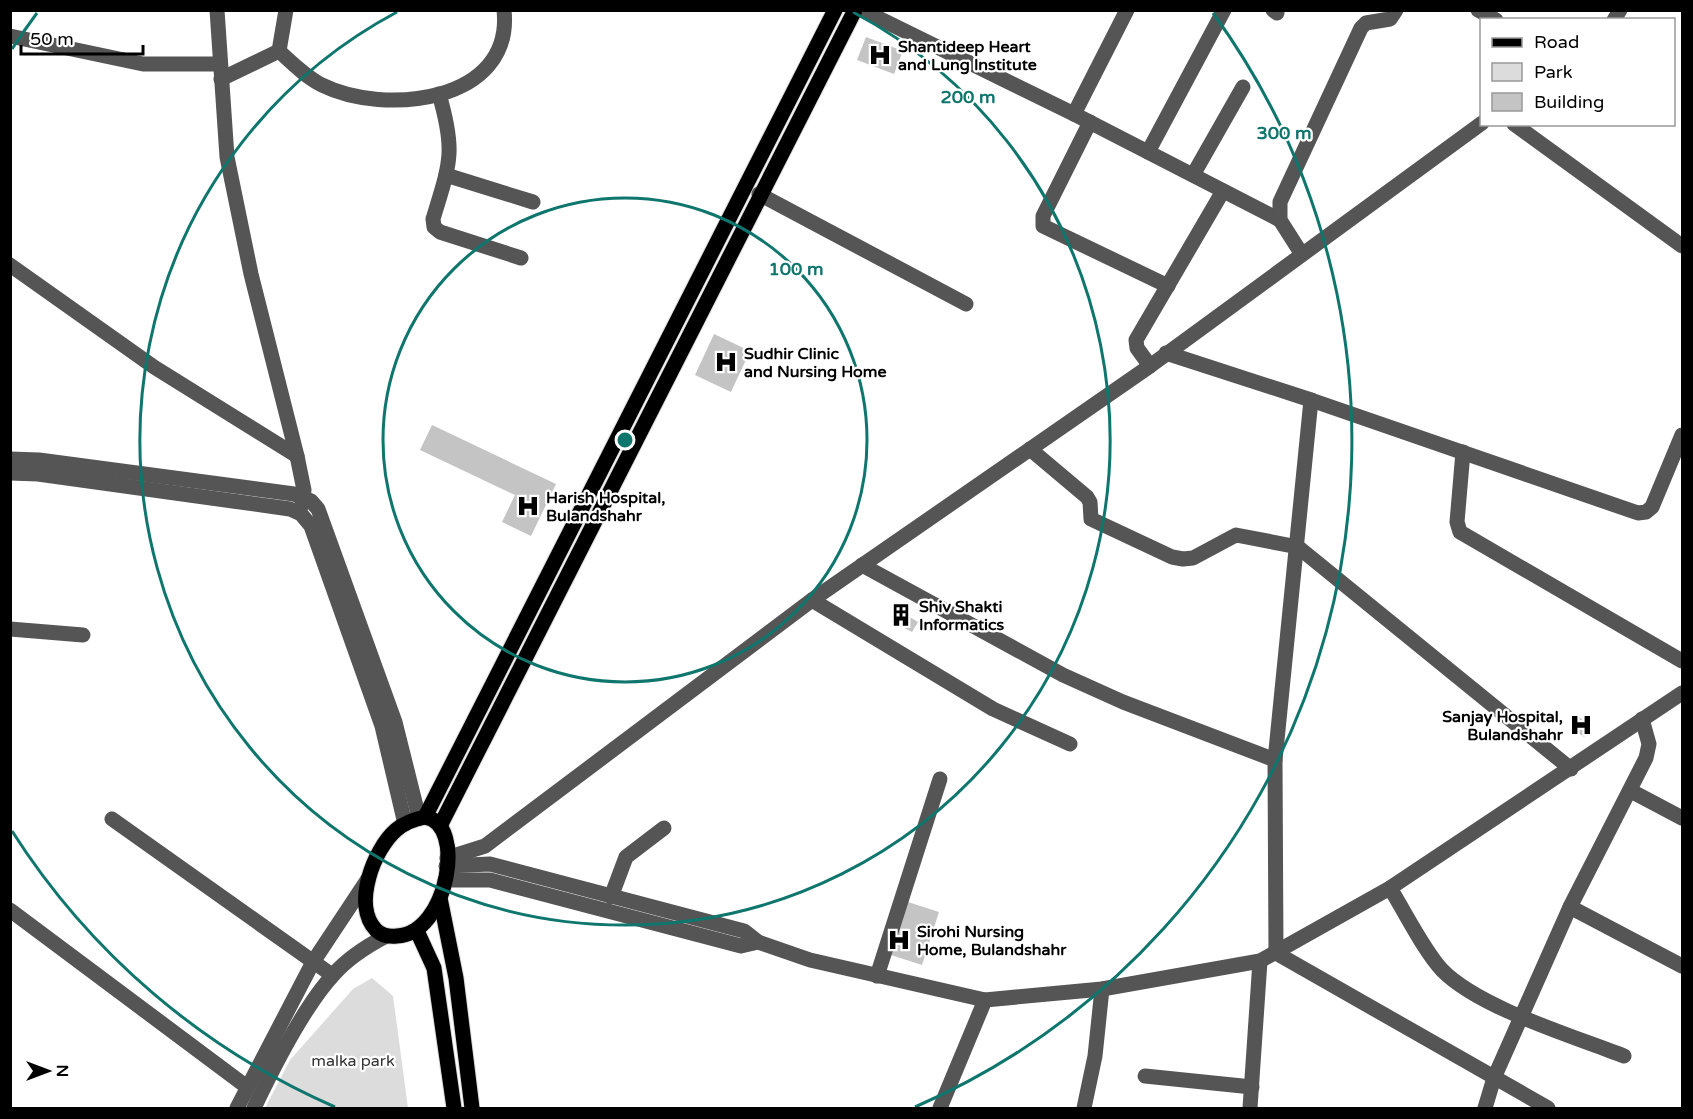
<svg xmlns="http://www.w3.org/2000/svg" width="1693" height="1119" font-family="'Varela Round',sans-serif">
  <rect width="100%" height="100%" fill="#fff"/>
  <path fill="#dcdcdc" d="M372,978L393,996L408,1108H265L290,1060L353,989Z"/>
  <g fill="#c4c4c4">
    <path d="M866,37L903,51L894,74L857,60Z"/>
    <path d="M714,334L750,351L731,392L695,375Z"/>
    <path d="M432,425L556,484L531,536L502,522L515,495L420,450Z"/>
    <path d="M898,610L918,622L912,632L891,621Z"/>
    <path d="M1578,716L1592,727L1584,737L1570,727Z"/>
    <path d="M908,902L939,912L922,965L891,955Z"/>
  </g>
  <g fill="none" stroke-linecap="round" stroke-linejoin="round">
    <g stroke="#dbdbdb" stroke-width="17">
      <g id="major">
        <path d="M425,817L835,10"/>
        <path d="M425,817C467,823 448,934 397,936C389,937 381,935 376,930C352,905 374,849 396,830C404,823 415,819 425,817Z"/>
        <path d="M441,824L855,10"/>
        <path d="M440,898L456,978L472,1108"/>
        <path d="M417,931L434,968L454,1108"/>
      </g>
    </g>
    <g stroke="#555" stroke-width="15">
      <path d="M217,10L227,157L251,274L297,456L304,490L302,505"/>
      <path d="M862,10L1074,114L1280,220"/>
      <path d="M1273,10L1277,13"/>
      <path d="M1478,10L1496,20"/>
      <path d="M1614,20L1620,10"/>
      <path d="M10,36L143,64H220"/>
      <path d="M279,51C292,63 306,77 322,85C384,116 514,103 504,10"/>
      <path d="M221,79L279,51L286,10"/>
      <path d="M439,94C456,152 450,163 433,219L434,227L440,232L521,258"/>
      <path d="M1074,114L1127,10"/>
      <path d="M1090,122L1043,216V226L1168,286"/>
      <path d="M1514,124L1682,246"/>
      <path d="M1148,152L1224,10"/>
      <path d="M446,175L533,202"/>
      <path d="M1193,175L1243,87"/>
      <path d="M759,194L966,304"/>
      <path d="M1301,253L1280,220V202L1361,28L1366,23L1390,19L1396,10"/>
      <path d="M10,265L154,367L297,456"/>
      <path d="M1166,353L1311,400L1275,760L1276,953L1548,1108"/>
      <path d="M1150,366L1137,348L1136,340L1223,191"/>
      <path d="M1311,400L1638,513L1646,512L1652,507L1682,435"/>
      <path d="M1030,449L1087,497L1090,502L1091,519L1172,557L1183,559L1193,558L1236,535L1298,547L1571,769"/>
      <path d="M1463,452L1457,522L1460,532L1682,661"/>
      <path d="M10,459L39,460L294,494L311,501L318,509L395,722L419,818"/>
      <path d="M10,473L38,474L290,509L301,514L311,526L382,726L405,824"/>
      <path d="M862,565L1063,675L1123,702L1275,760"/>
      <path d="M812,600L993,709L1070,744"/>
      <path d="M10,629L83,635"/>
      <path d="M1631,791L1682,818"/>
      <path d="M112,819L332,975"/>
      <path d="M447,858L485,846L812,600L1150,366L1482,123"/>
      <path d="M446,866L490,864L744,931L758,942L810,960L985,1000L1102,989L1260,961L1390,888L1682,693"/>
      <path d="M445,880H490L741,946L758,942"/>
      <path d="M1390,888C1405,912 1424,951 1442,970C1479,1008 1573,1036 1624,1056"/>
      <path d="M611,897L626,857L664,828"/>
      <path d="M1570,907L1682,966"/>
      <path d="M10,910L247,1087"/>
      <path d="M877,976L940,779"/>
      <path d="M1145,1076L1252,1087"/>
      <path d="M237,1108L313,962L368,879"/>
      <path d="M254,1108C273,1068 304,1006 334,974C349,957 367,946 386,936"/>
      <path d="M940,1108L985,1000"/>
      <path d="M1084,1108L1095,1056L1102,989"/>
      <path d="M1250,1108L1260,961"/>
      <path d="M1485,1108L1494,1078L1570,907L1646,758L1649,744L1642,719"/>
    </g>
    <use href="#major" stroke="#000" stroke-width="15"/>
  </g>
  <g fill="none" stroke="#0f766e" stroke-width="3">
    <circle cx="625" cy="440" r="242"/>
    <path d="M853 12A485 485 0 1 1 397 12"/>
    <path d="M335 1107A727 727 0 0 1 12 831M12 49A727 727 0 0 1 37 13M1213 13A727 727 0 0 1 915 1107"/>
  </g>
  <defs>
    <g id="hospital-bare" transform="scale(1.8)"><path d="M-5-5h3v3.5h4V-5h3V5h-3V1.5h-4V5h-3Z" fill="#000" stroke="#fff" stroke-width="2.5" paint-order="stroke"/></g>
    <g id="building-bare" transform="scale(1.8)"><path d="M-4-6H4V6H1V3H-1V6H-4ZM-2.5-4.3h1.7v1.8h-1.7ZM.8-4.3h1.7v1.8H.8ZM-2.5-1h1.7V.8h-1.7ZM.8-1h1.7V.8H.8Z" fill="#000" stroke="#fff" stroke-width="2.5" paint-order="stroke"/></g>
  </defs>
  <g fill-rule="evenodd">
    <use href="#hospital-bare" x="880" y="55"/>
    <use href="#hospital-bare" x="726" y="362"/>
    <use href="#hospital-bare" x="528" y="506"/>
    <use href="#building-bare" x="901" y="615"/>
    <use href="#hospital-bare" x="1581" y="725"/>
    <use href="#hospital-bare" x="899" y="940"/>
  </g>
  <g text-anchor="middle" stroke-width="4.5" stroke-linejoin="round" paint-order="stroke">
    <g font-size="16" font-weight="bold" fill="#000" stroke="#fff" text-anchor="start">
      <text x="898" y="52">Shantideep Heart<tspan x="898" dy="18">and Lung Institute</tspan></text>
      <text x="744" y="359">Sudhir Clinic<tspan x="744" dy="18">and Nursing Home</tspan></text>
      <text x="546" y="503">Harish Hospital,<tspan x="546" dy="18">Bulandshahr</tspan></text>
      <text x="919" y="612">Shiv Shakti<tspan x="919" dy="18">Informatics</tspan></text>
      <text x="1563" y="722" text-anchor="end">Sanjay Hospital,<tspan x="1563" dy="18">Bulandshahr</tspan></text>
      <text x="917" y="937">Sirohi Nursing<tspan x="917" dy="18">Home, Bulandshahr</tspan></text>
    </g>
    <g font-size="16" fill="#333" stroke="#fff">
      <text x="353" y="1066">malka park</text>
    </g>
  </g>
  <circle cx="625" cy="440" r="9" fill="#0f766e" stroke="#fff" stroke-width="3"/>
  <g font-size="18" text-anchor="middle" font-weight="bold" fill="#0f766e" stroke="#fff" stroke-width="4.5" stroke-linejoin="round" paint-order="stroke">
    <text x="968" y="103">200 m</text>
    <text x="1284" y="139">300 m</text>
    <text x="796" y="275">100 m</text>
  </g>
  <rect width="1693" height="1119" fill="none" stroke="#000000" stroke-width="24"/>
  <rect x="1480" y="18" width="195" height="108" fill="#ffffff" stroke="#999999" stroke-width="1.5"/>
  <rect x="1492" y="38" width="30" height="9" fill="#000000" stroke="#999999" stroke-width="1.5"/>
  <text x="1534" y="48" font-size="18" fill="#000000">Road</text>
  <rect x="1492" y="63" width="30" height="18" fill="#dcdcdc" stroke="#999999" stroke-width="1.5"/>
  <text x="1534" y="78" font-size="18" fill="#000000">Park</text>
  <rect x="1492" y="93" width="30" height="18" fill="#c4c4c4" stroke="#999999" stroke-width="1.5"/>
  <text x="1534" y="108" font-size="18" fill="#000000">Building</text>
  <g transform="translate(48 1071) rotate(90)" stroke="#ffffff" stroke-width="4.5" paint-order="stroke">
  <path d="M0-4.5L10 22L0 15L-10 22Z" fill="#000000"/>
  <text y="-9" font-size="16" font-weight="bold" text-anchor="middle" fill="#000000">N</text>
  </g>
  <path d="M21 45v9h122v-9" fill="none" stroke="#000000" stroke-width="3"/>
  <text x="30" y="45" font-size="18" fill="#000000" stroke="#ffffff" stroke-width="4.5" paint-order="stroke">50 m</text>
</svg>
